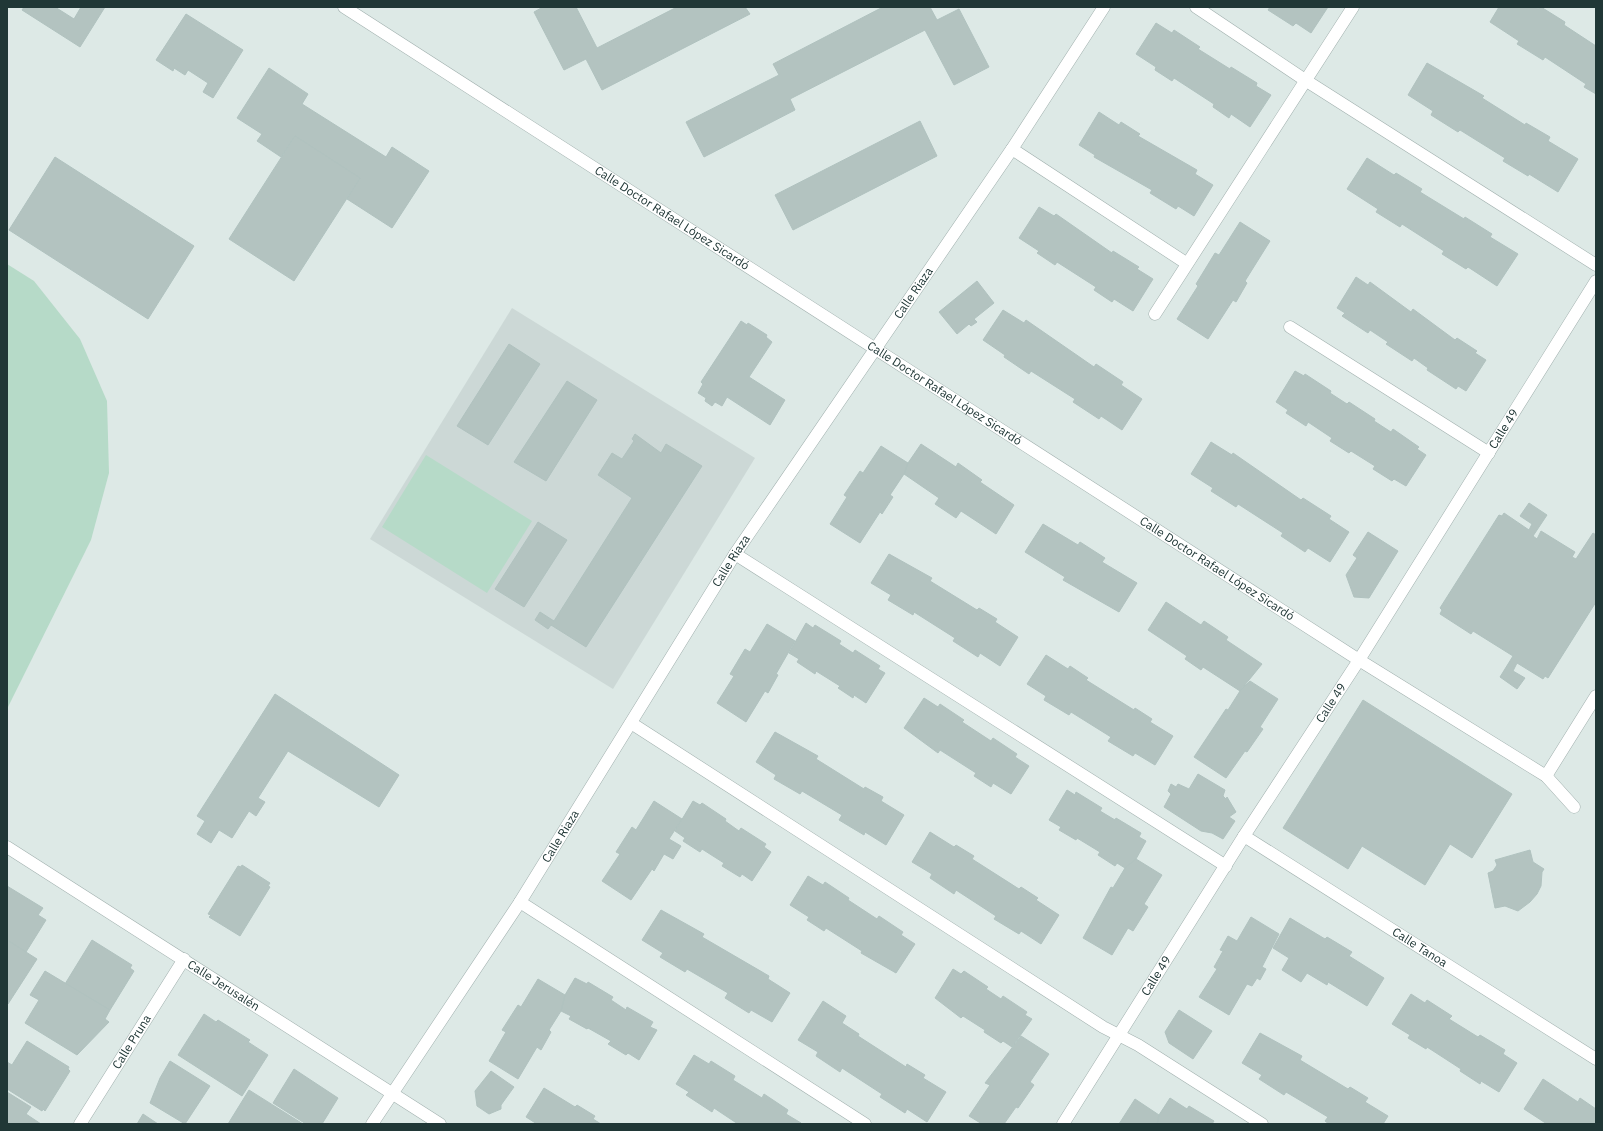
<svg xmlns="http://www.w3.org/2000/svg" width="1603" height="1131" font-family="'IBM Plex Sans',sans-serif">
  <rect width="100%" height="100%" fill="#dde9e6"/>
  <path fill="#ccd8d6" d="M512,308L755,458L613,689L370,539Z"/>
  <g fill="#b6dac8">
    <path d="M7,264L34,281L80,339L107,401L109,473L91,540L7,709Z"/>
    <path d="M426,455L532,521L487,593L382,527Z"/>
  </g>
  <g fill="#b3c3c0" stroke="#b0c2bf">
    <path d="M24,7H55L74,19L81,7H105L80,47L22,10Z"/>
    <path d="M543,7H576L597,48L677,7H745L750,14L602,90L586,59L564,70L534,12Z"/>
    <path d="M883,7H930L937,20L959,9L989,67L954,85L925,30L790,99L795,110L704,157L686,122L779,75L773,64Z"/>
    <path d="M1270,7H1328L1311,33L1296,23L1293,26L1268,10Z"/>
    <path d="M1499,7H1535L1538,9L1541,7L1565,22L1564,25L1596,46V94L1584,87L1586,84L1545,57L1543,60L1517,44L1519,41L1490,22Z"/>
    <path d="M186,14L243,50L213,98L203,92L208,83L188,70L185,75L174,68L173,71L156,60Z"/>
    <path d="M1156,23L1172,33L1174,30L1200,47L1198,49L1230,69L1231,67L1257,83L1256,86L1271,95L1250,127L1231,114L1229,118L1213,107L1214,104L1174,78L1172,81L1155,70L1156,67L1136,54Z"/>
    <path d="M1427,63L1484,96L1482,98L1525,125L1526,123L1550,137L1548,141L1578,159L1558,192L1529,174L1528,176L1503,161L1505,158L1460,130L1458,132L1431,115L1433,111L1408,95Z"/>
    <path d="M269,68L308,94L302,104L386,157L392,147L429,171L392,228L347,199L360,178L295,136L281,157L257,141L262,134L237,118Z"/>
    <path d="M1099,112L1119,125L1121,122L1140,134L1138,136L1197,170L1195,174L1213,185L1194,216L1178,206L1176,209L1150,193L1152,190L1094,157L1095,155L1079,145Z"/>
    <path d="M920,121L937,156L793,230L775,195Z"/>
    <path d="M295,136L360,178L294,281L229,239Z"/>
    <path d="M55,157L194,246L148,319L9,230Z"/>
    <path d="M1367,158L1394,175L1396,173L1422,189L1420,192L1464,219L1465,217L1492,234L1490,237L1518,254L1497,286L1468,267L1466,269L1442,254L1444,251L1402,224L1400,227L1376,212L1378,209L1347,189Z"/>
    <path d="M1039,207L1054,216L1056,214L1112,253L1113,251L1139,267L1137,269L1153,279L1133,311L1114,299L1112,302L1094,290L1096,287L1057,262L1055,265L1037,253L1039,251L1019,238Z"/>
    <path d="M1240,222L1270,241L1245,281L1247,283L1236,302L1233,300L1208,339L1177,319L1198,286L1196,284L1215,253L1219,255Z"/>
    <path d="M1356,277L1368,285L1370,282L1411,312L1413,309L1455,340L1457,338L1477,351L1475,353L1486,360L1466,391L1458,386L1456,389L1427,370L1428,368L1414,358L1412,361L1386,344L1388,342L1370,330L1368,333L1342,316L1345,313L1337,308Z"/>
    <path d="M977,281L994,303L974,319L977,322L971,326L969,324L957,334L939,312Z"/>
    <path d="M1003,310L1024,323L1026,320L1094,367L1096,364L1123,382L1121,385L1142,399L1122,430L1101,416L1099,419L1073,402L1075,399L1031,371L1029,374L1004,357L1005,355L983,340Z"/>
    <path d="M741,321L747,325L748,323L767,335L766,337L772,342L749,377L785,400L770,425L727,397L722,406L715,402L712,406L705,401L706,398L698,393L703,384L701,382Z"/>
    <path d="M509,344L540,364L488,445L457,426Z"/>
    <path d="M1295,371L1304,376L1305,374L1331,391L1330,393L1347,404L1349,402L1375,419L1374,421L1391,432L1393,429L1419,447L1417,449L1426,455L1406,486L1394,479L1392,481L1373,469L1375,466L1351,451L1349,453L1330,441L1332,438L1308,422L1306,426L1286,413L1288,410L1276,402Z"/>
    <path d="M567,381L597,400L546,481L514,462Z"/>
    <path d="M635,434L661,453L666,444L702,466L586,647L551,625L548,629L535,620L540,612L554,621L632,498L598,475L612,453L622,459L634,441L632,439Z"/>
    <path d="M1211,442L1232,455L1233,453L1301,500L1303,498L1331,516L1329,519L1349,532L1330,562L1308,548L1305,552L1281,536L1283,533L1238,504L1236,507L1211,491L1213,488L1191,474Z"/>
    <path d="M921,444L956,467L958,463L982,480L980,482L1014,505L996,534L961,511L956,518L935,504L939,498L904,474L908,463Z"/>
    <path d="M881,446L908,463L904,474L890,495L893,497L882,514L880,512L860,543L830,524L847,497L844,495L860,471L863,473Z"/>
    <path d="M1529,503L1547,515L1533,536L1537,539L1541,531L1575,552L1572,557L1576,559L1593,533L1596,535V602L1548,678L1545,676L1543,679L1517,663L1513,671L1525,678L1517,689L1500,677L1513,656L1473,631L1471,634L1440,614L1442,610L1440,608L1499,515L1502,516L1504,513L1529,530L1532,524L1520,516Z"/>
    <path d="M538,522L567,540L524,607L495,589Z"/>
    <path d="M1043,524L1078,545L1080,542L1105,558L1102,562L1137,583L1119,612L1063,580L1065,577L1025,552Z"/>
    <path d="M1368,532L1398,551L1369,598L1354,597L1346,575L1357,558L1353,555Z"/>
    <path d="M889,554L932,578L930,581L977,610L979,608L997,619L995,622L1018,637L1000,666L980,653L978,657L953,641L955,638L914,612L913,615L888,600L891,595L871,583Z"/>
    <path d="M1166,602L1201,625L1204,621L1228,637L1226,640L1262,664L1240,691L1203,667L1201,670L1185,659L1187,656L1148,630Z"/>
    <path d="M806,623L813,628L815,625L841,641L839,644L853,653L855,650L880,666L878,669L885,673L866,703L854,695L853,698L838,688L840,686L816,671L815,674L797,662L799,659L789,653Z"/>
    <path d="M767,624L795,641L776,674L778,675L768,693L765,691L746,722L717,703L734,676L730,674L745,649L750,652Z"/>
    <path d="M1046,655L1068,669L1070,666L1088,678L1086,680L1134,710L1135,708L1152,719L1150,722L1173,736L1155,765L1135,753L1133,756L1108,741L1111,737L1071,712L1069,715L1044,700L1046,696L1027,684Z"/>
    <path d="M1250,681L1278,699L1260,727L1263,729L1247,752L1245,751L1226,778L1194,757L1226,709L1228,710L1240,691Z"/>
    <path d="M275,694L399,775L379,807L288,751L258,798L265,802L256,816L249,811L232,838L219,830L211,843L197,834L205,821L197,816Z"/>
    <path d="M924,698L938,707L940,704L964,720L962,722L991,741L993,738L1017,754L1015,757L1029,766L1011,794L993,783L991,787L974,776L976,773L940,750L938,753L904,728Z"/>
    <path d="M1363,700L1512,794L1472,858L1450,844L1425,885L1362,846L1348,869L1283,828Z"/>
    <path d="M775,732L818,756L816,759L864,789L865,787L883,797L881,801L904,815L886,845L865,832L864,835L839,820L842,815L802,791L800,794L774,779L776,775L756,762Z"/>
    <path d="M1198,774L1225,790L1223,796L1226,799L1227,797L1236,812L1229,817L1235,821L1223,839L1212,833L1201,831L1164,807L1171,794L1168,791L1171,784L1176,787L1178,784L1189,789Z"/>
    <path d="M1067,790L1075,795L1076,792L1102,808L1100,811L1115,820L1116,818L1141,833L1139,837L1146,841L1136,859L1125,868L1117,863L1115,866L1098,855L1100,852L1077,838L1076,840L1059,830L1061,827L1049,820Z"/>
    <path d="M654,801L682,819L669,839L681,846L673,859L664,854L654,871L652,869L631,900L602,881L620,854L616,852L632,827L636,830Z"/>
    <path d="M693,801L700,805L702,803L726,819L725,821L739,831L741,828L766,844L764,847L771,852L752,881L742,874L740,877L722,866L724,863L702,849L700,852L683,841L685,838L675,831Z"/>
    <path d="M930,832L954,847L956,845L974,856L972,859L1019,889L1021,887L1038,898L1036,900L1059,915L1041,944L1021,931L1019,934L994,919L996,916L956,890L954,894L930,878L932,874L912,862Z"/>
    <path d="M1530,850L1533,862L1544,869L1542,872L1541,886L1537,894L1530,902L1518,911L1505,906L1495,908L1488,873L1493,871L1497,865L1495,860Z"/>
    <path d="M1136,859L1162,875L1144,904L1148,907L1133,931L1128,928L1112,955L1083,938L1111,887L1113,888L1125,868Z"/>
    <path d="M242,865L270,883L268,886L270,887L240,936L209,917L211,915L208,914L238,866L241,867Z"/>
    <path d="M808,876L823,885L825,882L849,898L848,900L877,919L879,916L903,932L901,935L915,944L896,973L861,953L862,951L826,928L824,931L807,920L809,917L790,905Z"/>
    <path d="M7,886L43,908L38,915L46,920L26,952L7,940Z"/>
    <path d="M661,910L704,934L702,937L769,976L768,979L790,993L772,1022L751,1010L749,1013L725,998L728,993L687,969L685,972L660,957L663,953L642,940Z"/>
    <path d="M1251,917L1279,934L1262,967L1266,969L1260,980L1257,978L1252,986L1247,984L1229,1015L1199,997L1217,969L1214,967L1223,951L1220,950L1228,936L1237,941Z"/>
    <path d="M1290,918L1325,939L1327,937L1352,952L1349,956L1384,978L1367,1006L1328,982L1327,985L1307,973L1301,982L1282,970L1289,958L1273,948Z"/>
    <path d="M7,940L37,959L8,1004L7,1003Z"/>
    <path d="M92,940L132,965L130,968L134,971L110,1010L65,984Z"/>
    <path d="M953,969L961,974L964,971L988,987L986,989L1001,999L1003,996L1027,1012L1025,1015L1032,1019L1012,1047L1003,1041L1001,1043L984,1032L985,1030L963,1016L961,1018L935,998Z"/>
    <path d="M45,971L110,1010L105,1019L109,1022L77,1055L25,1023L39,1000L30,995Z"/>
    <path d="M575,978L587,984L588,982L613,997L611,1000L626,1010L627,1007L653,1022L650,1027L657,1030L639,1060L628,1053L626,1055L608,1044L611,1041L588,1028L587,1029L569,1019L571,1016L561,1011L565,995Z"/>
    <path d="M538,979L565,995L561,1011L549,1030L551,1032L541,1050L537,1047L518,1079L489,1061L506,1032L502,1030L518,1005L521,1007Z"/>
    <path d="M1411,994L1425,1003L1427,1000L1452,1016L1449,1019L1478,1037L1480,1035L1505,1050L1503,1054L1517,1063L1499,1092L1481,1081L1480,1084L1460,1071L1461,1069L1427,1047L1426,1049L1408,1038L1410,1035L1392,1024Z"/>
    <path d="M823,1001L846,1016L842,1023L859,1034L858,1036L906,1067L907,1064L925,1075L923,1078L946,1092L927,1122L907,1109L905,1113L880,1097L882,1094L842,1068L840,1072L816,1056L818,1052L798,1040Z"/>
    <path d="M1179,1010L1212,1031L1193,1059L1169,1043L1165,1032Z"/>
    <path d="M204,1014L216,1022L218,1020L250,1040L248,1042L268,1055L242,1096L178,1055Z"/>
    <path d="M1260,1033L1302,1056L1300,1060L1348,1089L1350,1087L1368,1098L1365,1102L1388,1116L1383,1124H1329L1325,1121L1328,1117L1286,1092L1284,1095L1259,1079L1262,1075L1242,1063Z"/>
    <path d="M1021,1036L1049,1054L1030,1082L1034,1085L1018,1108L1016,1107L1004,1124H982L969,1116L990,1085L985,1083Z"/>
    <path d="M27,1041L69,1067L68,1069L70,1071L45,1111L43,1109L42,1111L7,1089V1062L12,1065Z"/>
    <path d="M694,1055L709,1064L711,1061L735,1076L733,1080L762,1098L764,1094L788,1110L786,1114L801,1123L738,1124L714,1108L712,1112L686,1095L689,1092L676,1084Z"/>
    <path d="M170,1061L210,1086L185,1124L150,1103L160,1078Z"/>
    <path d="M294,1069L338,1098L322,1124H306L273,1103Z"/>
    <path d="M491,1071L514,1087L501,1105V1109L489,1114L477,1106L475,1091Z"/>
    <path d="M1543,1079L1578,1102L1580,1098L1596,1109V1124H1547L1524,1109Z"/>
    <path d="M544,1088L575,1107L577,1105L595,1116L593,1119L601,1124H537L526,1117Z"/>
    <path d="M249,1090L303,1124H228Z"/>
    <path d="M7,1092L31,1107L26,1114L41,1124H7Z"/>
    <path d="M1170,1098L1187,1109L1189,1106L1214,1121L1212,1124H1157L1159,1115Z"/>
    <path d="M1135,1099L1159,1115L1157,1124H1119Z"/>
    <path d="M143,1114L158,1124H137Z"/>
  </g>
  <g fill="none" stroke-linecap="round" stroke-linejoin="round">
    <g stroke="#a1b0ae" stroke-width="13">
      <g id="minor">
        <path id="s1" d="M344,7L1359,660L1546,776L1574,807"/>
        <path d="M1196,7L1305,80L1596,265"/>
        <path d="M1012,149L1186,263"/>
        <path d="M1155,314L1353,7"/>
        <path d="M1290,327L1489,453"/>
        <path d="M735,554L1226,866"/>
        <path d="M631,723L1103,1027L1138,1045L1262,1124"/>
        <path d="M1546,776L1596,696"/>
        <path id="s2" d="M1244,836L1596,1059"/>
        <path id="s3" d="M7,847L440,1124"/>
        <path d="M520,902L865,1124"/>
        <path id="s4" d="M80,1124L184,959"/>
        <path id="s5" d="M372,1124L520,902L735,554L1012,149L1104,7"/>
        <path id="s6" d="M1063,1124L1244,836L1359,660L1596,281"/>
      </g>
    </g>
    <use href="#minor" stroke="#fff" stroke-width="12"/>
  </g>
  <g text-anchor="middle" stroke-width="3" stroke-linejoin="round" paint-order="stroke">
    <g font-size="12" fill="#203736" stroke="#edf6f3">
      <text dy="4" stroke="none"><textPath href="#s1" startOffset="390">Calle Doctor Rafael López Sicardó</textPath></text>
      <text dy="4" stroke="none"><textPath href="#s5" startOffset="992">Calle Riaza</textPath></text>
      <text dy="4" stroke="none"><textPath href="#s1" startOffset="714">Calle Doctor Rafael López Sicardó</textPath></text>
      <text dy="4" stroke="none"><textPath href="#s6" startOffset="823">Calle 49</textPath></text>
      <text dy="4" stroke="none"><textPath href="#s5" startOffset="668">Calle Riaza</textPath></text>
      <text dy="4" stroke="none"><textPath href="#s1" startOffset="1038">Calle Doctor Rafael López Sicardó</textPath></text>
      <text dy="4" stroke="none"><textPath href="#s6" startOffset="499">Calle 49</textPath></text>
      <text dy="4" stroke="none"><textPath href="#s5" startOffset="344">Calle Riaza</textPath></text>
      <text dy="4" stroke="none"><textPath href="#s2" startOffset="208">Calle Tanoa</textPath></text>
      <text dy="4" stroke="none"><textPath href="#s6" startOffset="175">Calle 49</textPath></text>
      <text dy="4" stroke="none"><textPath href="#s3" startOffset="257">Calle Jerusalén</textPath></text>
      <text dy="4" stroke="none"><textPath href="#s4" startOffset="97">Calle Pruna</textPath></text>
    </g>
  </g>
  <rect width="1603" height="1131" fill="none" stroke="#203736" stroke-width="16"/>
</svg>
